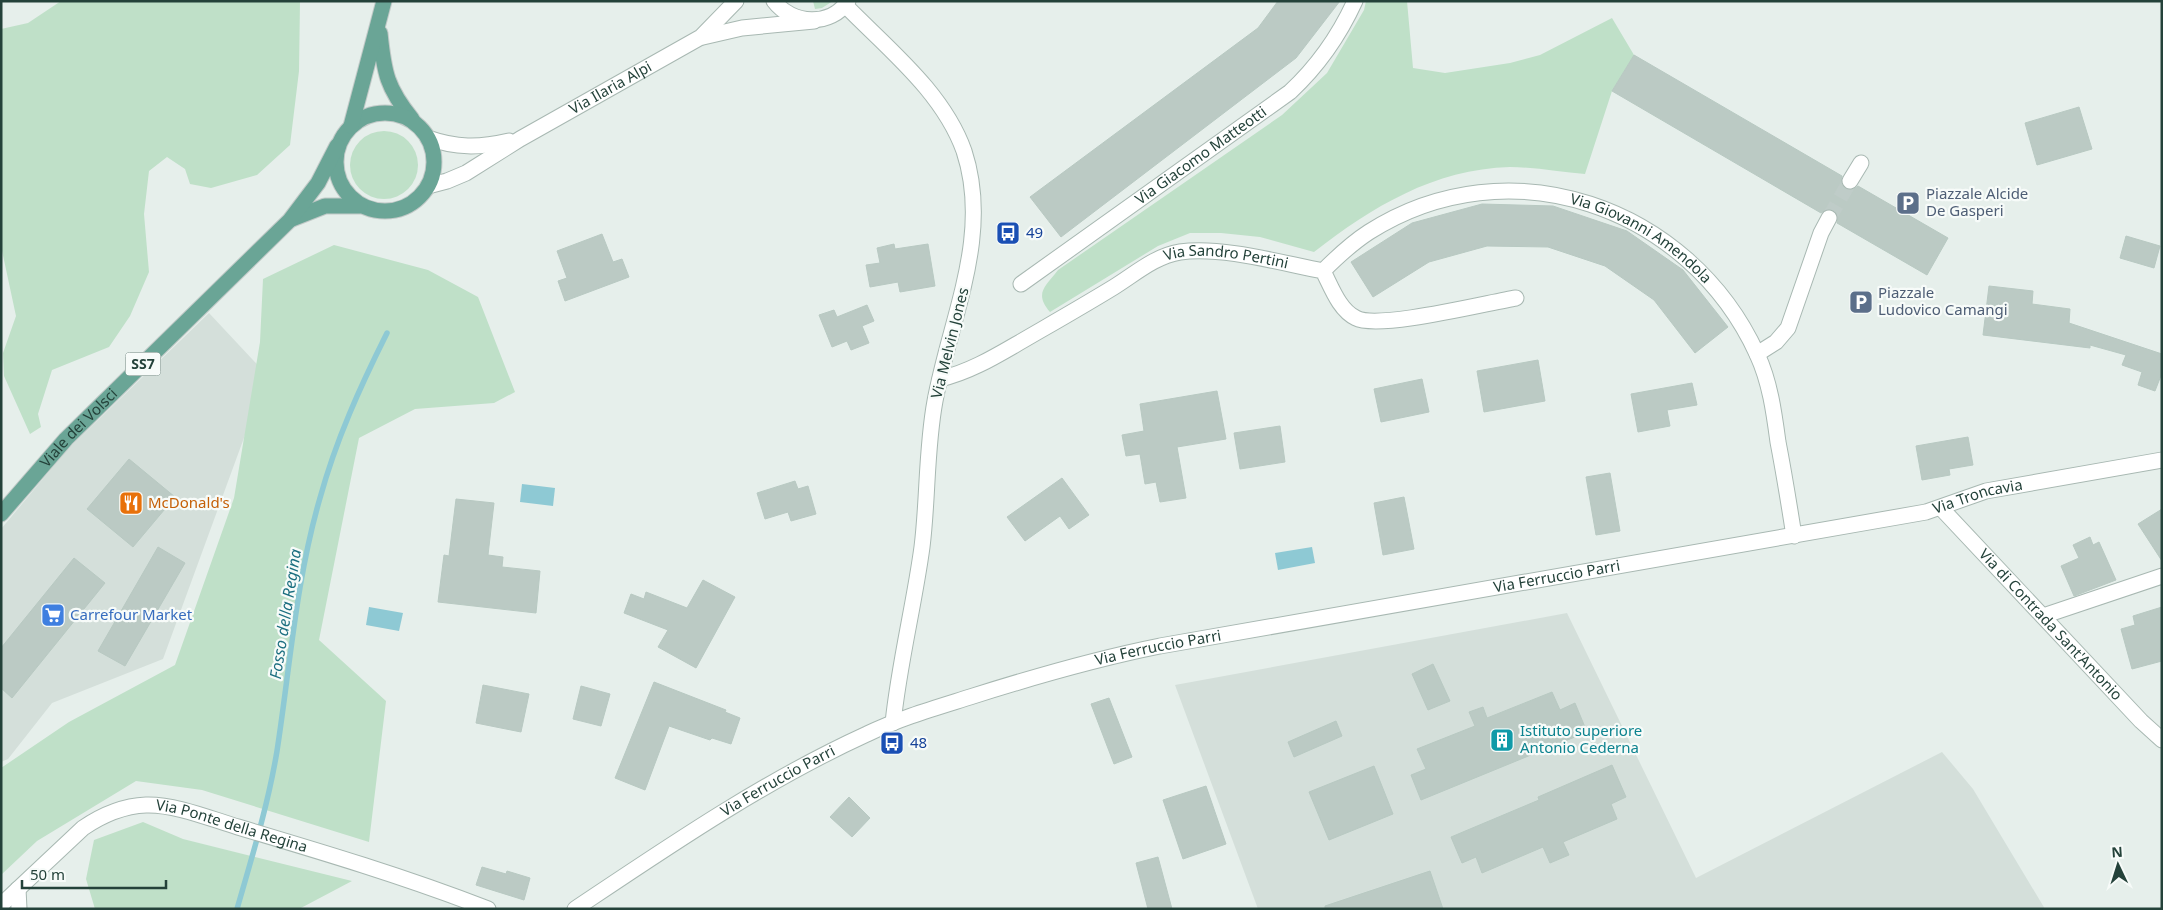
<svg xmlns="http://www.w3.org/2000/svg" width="2163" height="910" font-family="'Noto Sans',sans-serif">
  <rect width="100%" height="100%" fill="#e6efeb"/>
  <g fill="#d4dfda">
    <path d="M209,313L267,375L163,659L52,703L8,759L1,762V529L68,449Z"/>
    <path d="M1567,613L1696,878L1942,752L1973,789L2045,909H1258L1175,685Z"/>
  </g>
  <g fill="#bfe0c8">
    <path d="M61,1H300L299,71L290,145L257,175L211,188L190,184L185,169L167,157L149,171L144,214L149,272L130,316L109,347L52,370L38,414L41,427L30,434L4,376L3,353L16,316L1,246V29L28,23Z"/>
    <path d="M813,1H833L822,8L815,9Z"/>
    <path d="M1366,1H1407L1413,68L1445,73L1510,63L1540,55L1612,18L1634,55L1612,91L1585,174C1561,172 1534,167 1510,167C1434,169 1372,207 1314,252L1260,237L1221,233H1190L1158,246L1050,312C1034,293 1045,287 1058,270L1282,115L1327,73L1364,10Z"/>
    <circle cx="384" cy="165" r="34"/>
    <path d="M334,245L428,270L478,297L515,392L494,403L415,409L359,438L319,640L386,701L369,842L202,790L136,781L37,841L1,875V768L69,722L175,665L234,498L260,342L263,279Z"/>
    <path d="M143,822L183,839L352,881L299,909H95L86,879L94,840Z"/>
  </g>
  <g fill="#8ec9d4">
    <path d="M522,484L555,488L553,506L520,502Z"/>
    <path d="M1312,547L1315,563L1278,570L1275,553Z"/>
    <path d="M369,607L403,613L399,631L366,625Z"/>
  </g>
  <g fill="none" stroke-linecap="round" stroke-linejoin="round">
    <path stroke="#8ec9d4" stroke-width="5.5" d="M237,909C252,857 268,805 277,751C290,667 296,580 320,498C336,440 360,387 387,333"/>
  </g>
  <g fill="#bbcac4" stroke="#b8c9c2">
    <path d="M1278,1H1340L1296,58L1061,237L1030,197L1258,28Z"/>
    <path d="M1634,55L1842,176V185L1846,189H1854L1858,186L1948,238L1927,275L1837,223L1838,217L1834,210L1828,209L1821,213L1612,91Z"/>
    <path d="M2079,107L2092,149L2037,165L2025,123Z"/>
    <path d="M1482,204L1553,206L1627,231L1683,270L1728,327L1695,353L1654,300L1605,266L1548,247L1487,246L1429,262L1373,297L1351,262L1412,223Z"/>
    <path d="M602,234L613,262L622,259L629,277L565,301L558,281L567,278L557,251Z"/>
    <path d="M2126,236L2160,246L2154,268L2120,258Z"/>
    <path d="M894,244L895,249L928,244L935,286L900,292L898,282L870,287L866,265L880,263L877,248Z"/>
    <path d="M1989,286L2033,291L2032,304L2070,309L2069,323L2162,354V373L2155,391L2138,385L2142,372L2122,365L2126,355L2090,345V348L1983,335Z"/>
    <path d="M867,305L874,321L862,326L869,343L851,350L847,341L832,347L819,315L834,310L837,317Z"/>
    <path d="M1538,360L1545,401L1484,412L1477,371Z"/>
    <path d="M1422,379L1429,412L1381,422L1374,389Z"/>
    <path d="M1692,383L1697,405L1667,410L1670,426L1638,432L1631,394Z"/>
    <path d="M1217,391L1226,439L1177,447L1186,498L1160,502L1156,482L1145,484L1140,454L1126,456L1122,435L1144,431L1140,404Z"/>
    <path d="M1280,426L1285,462L1240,469L1234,433Z"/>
    <path d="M1968,437L1973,465L1949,469L1950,475L1922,480L1916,446Z"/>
    <path d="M129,459L175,497L133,547L87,509Z"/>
    <path d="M1610,473L1620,531L1596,535L1586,477Z"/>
    <path d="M1062,478L1089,515L1069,529L1060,516L1025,541L1007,517Z"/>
    <path d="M795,481L798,489L808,486L816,514L791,521L788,512L765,519L757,493Z"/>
    <path d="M1404,497L1414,549L1383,555L1374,503Z"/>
    <path d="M456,499L494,503L488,555L503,557L502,567L540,571L536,613L438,602L444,555L449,556Z"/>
    <path d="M2162,509V561L2138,524Z"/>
    <path d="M2090,537L2093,545L2099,542L2116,580L2074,596L2061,566L2079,558L2073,545Z"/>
    <path d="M158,547L185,563L125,666L98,651Z"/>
    <path d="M74,558L105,583L12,698L1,688V648Z"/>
    <path d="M703,580L735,597L696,668L658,647L668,630L624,613L631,594L644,599L646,592L687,608Z"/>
    <path d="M2162,607V661L2132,669L2121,629L2135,625L2133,616Z"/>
    <path d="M1433,664L1450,701L1428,710L1412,674Z"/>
    <path d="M654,682L726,710L725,712L740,718L731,744L712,738L710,740L669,726L645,790L615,778Z"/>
    <path d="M483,685L529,694L521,732L476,723Z"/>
    <path d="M581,686L610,694L601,726L573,719Z"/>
    <path d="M1552,692L1560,710L1575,703L1587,732L1421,800L1411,775L1426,769L1417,749L1475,726L1469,712L1483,707L1487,718Z"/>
    <path d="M1109,698L1132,757L1114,764L1091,704Z"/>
    <path d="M1336,721L1342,736L1294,757L1288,742Z"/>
    <path d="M1612,765L1626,797L1611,804L1617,819L1563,842L1569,855L1550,863L1543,847L1482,873L1476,857L1462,863L1451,837L1539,800L1538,797Z"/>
    <path d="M1374,766L1393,814L1329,840L1309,792Z"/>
    <path d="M1206,786L1226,844L1183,859L1163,800Z"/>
    <path d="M849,797L870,818L852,837L830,817Z"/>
    <path d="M1158,857L1172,909H1148L1136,863Z"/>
    <path d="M482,867L506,874L507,871L530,878L524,900L476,885Z"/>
    <path d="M1430,871L1443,909H1325V906Z"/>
  </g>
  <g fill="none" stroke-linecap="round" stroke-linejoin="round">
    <path stroke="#bfccc8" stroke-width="15" stroke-dasharray="15 8" stroke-linecap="butt" d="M1829,218L1850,181"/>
    <g stroke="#a8b8b2" stroke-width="17">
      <g id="minor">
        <path d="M845,5C888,49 943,92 964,151C992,236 950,318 935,401C926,449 928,499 922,547C914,606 899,664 893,723"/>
        <path d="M1850,181L1861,163"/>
        <path id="s1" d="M1323,271C1337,257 1352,243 1369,232C1509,143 1689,206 1757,354C1770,382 1774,412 1778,442C1784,473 1789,504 1794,536"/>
        <path id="s2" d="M1021,284L1290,92C1318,66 1339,36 1355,1"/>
        <path d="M1757,354L1776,342L1788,328L1821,233L1829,218"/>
        <path id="s3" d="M940,379C970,372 996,356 1022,341C1053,323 1083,306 1114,287C1135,274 1155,256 1180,252C1222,246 1281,263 1323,271C1331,286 1339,310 1356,318C1378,330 1486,303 1516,298"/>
        <path id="s4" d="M1941,508L2141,721L2162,740"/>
        <path d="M2043,616L2162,576"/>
        <path d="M18,889L19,909"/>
      </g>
    </g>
    <g stroke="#a8b8b2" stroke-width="17">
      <g id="tertiary">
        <path d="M774,1C792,25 831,27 848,1"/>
        <path d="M703,37L742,28L814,21"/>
        <path d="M428,138C456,148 479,148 509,141"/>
        <path id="s5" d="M428,186L447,181L466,173L520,139L701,37L736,1"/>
        <path id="s6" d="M1,905L83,828C102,815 123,806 146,805C175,804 211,819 238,827C322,852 406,877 488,909"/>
        <path id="s7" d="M575,909C669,846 764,781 867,734C900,718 935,708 970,697C1033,677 1095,659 1160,646L1926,512L1986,491L2162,460"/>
      </g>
    </g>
    <g stroke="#c2cac8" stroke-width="17">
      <g id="primary">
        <path d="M380,33C384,73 387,88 412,119"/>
        <circle cx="385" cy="162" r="49"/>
        <path d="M351,126L384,1"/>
        <path d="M292,219L325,206H360"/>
        <path id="s8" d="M1,514L66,439L290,220L318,183L337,146"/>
      </g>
    </g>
    <use href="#minor" stroke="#fff" stroke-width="15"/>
    <use href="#tertiary" stroke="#fff" stroke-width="15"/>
    <use href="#primary" stroke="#6aa596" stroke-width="15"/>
  </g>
  <defs>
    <g id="parking-square" transform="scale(1.25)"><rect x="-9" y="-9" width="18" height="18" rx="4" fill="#5c6f8a" stroke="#f7fbf9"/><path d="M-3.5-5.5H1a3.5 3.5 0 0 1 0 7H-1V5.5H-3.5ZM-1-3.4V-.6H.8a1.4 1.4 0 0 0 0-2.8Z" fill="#fff"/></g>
    <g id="bus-square" transform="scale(1.25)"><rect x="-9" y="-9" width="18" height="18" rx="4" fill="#1a4fb4" stroke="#f7fbf9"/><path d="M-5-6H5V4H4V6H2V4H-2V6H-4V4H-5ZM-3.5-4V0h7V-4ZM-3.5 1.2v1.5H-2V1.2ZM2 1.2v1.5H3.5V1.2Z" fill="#fff"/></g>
    <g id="restaurant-square" transform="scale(1.25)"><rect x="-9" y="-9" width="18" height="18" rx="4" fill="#e8710a" stroke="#f7fbf9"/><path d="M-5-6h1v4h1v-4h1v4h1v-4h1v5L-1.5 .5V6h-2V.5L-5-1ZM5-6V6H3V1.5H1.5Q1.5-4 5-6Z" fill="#fff"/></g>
    <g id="supermarket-square" transform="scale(1.25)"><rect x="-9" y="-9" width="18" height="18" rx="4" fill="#3f7fe0" stroke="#f7fbf9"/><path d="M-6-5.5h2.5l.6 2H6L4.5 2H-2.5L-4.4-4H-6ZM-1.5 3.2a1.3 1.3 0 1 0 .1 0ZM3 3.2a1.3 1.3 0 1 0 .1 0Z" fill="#fff"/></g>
    <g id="building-square" transform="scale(1.25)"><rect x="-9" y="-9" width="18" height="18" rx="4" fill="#0f9aa8" stroke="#f7fbf9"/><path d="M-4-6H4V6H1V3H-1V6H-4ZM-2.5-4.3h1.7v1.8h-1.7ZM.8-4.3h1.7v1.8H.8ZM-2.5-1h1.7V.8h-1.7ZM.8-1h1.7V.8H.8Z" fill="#fff"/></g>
  </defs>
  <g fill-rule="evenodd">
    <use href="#parking-square" x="1908" y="203"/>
    <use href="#bus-square" x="1008" y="233"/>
    <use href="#parking-square" x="1861" y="302"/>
    <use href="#restaurant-square" x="131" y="503"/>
    <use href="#supermarket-square" x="53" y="615"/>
    <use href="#building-square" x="1502" y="740"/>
    <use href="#bus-square" x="892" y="743"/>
  </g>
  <g text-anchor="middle" stroke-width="4.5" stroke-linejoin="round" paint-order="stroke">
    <rect fill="#f7fbf9" stroke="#637a73" stroke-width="1" x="125.5" y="352.5" width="35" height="23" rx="4"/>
    <g font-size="14" font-weight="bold" fill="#24423a">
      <text x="143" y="369">SS7</text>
    </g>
    <g font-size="15" fill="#24423a" stroke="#f7fbf9">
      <text dy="5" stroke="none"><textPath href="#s5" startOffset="208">Via Ilaria Alpi</textPath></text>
      <text dy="5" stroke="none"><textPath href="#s2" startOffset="221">Via Giacomo Matteotti</textPath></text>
      <text dy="5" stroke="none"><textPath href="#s1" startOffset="352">Via Giovanni Amendola</textPath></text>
      <text dy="5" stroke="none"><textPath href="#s3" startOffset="319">Via Sandro Pertini</textPath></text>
      <text transform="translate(950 343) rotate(-76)" y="5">Via Melvin Jones</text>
      <text dy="5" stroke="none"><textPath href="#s8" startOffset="116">Viale dei Volsci</textPath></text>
      <text dy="5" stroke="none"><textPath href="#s7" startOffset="1479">Via Troncavia</textPath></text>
      <text dy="5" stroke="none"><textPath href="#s7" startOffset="1050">Via Ferruccio Parri</textPath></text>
      <text dy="5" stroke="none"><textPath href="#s4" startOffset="160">Via di Contrada Sant'Antonio</textPath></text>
      <text dy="5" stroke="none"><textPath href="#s7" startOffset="645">Via Ferruccio Parri</textPath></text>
      <text dy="5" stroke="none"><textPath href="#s7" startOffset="240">Via Ferruccio Parri</textPath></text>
      <text dy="5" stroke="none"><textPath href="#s6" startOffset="269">Via Ponte della Regina</textPath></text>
    </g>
    <g font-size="15" fill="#4e5e75" stroke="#f7fbf9" text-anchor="start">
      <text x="1926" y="199">Piazzale Alcide<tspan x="1926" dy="17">De Gasperi</tspan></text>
      <text x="1878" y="298">Piazzale<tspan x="1878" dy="17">Ludovico Camangi</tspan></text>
    </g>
    <g font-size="15" fill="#164399" stroke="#f7fbf9" text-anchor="start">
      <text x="1026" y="238">49</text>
      <text x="910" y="748">48</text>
    </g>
    <g font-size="15" fill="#c56008" stroke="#f7fbf9" text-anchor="start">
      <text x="148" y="508">McDonald's</text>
    </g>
    <g font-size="15" fill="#366cbe" stroke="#f7fbf9" text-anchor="start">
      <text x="70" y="620">Carrefour Market</text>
    </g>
    <g font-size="15" fill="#0d838f" stroke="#f7fbf9" text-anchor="start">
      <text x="1520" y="736">Istituto superiore<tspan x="1520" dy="17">Antonio Cederna</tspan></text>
    </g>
    <g font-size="16" font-style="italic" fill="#1c6f80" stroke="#f7fbf9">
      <text transform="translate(285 614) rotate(-81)" y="6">Fosso della Regina</text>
    </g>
  </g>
  <rect width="2163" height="910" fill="none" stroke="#24423a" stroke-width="5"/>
  <g transform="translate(2118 865) rotate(356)" stroke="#f7fbf9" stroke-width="4" paint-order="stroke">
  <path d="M0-4L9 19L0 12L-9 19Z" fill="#24423a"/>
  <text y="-8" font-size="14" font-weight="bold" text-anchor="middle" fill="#24423a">N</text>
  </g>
  <path d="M22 880v8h144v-8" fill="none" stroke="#24423a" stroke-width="2.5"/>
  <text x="30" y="880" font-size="15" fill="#24423a" stroke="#f7fbf9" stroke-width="4" paint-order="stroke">50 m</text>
</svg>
